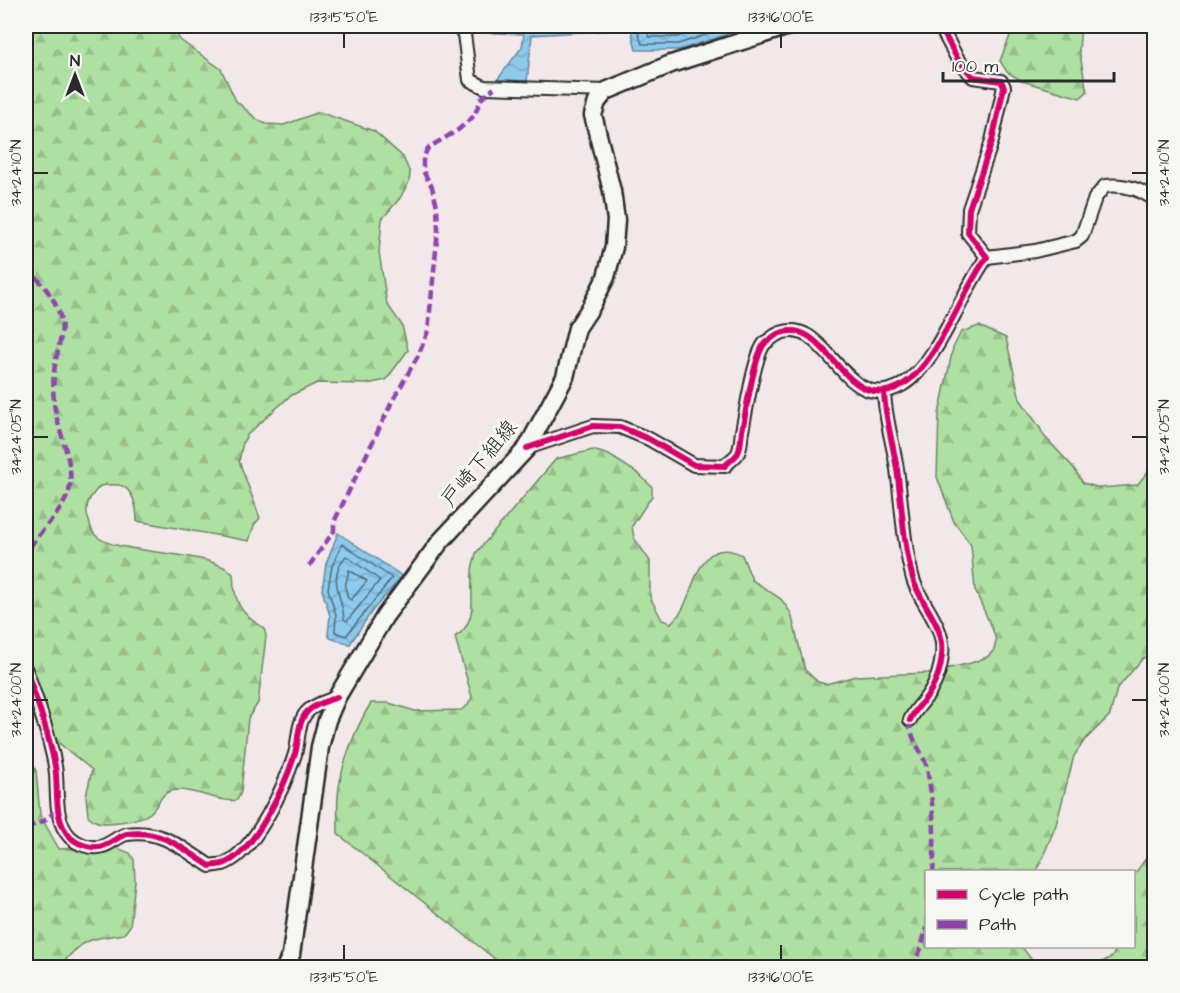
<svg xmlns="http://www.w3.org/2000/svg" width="1180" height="993" font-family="'Architects Daughter','Klee One',sans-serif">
  <defs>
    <pattern id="forest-firs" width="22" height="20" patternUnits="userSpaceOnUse" patternTransform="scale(1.5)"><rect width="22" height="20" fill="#aee0a1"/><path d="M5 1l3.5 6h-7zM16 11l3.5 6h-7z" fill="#96c08b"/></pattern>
    <pattern id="water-waves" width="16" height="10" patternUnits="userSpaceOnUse" patternTransform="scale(1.5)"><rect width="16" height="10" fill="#8ccaed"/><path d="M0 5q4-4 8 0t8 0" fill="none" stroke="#79aecb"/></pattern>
  </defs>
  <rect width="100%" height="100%" fill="#f2e7e9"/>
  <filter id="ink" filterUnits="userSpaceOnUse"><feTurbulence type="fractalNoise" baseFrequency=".0167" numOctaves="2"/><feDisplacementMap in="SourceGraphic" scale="12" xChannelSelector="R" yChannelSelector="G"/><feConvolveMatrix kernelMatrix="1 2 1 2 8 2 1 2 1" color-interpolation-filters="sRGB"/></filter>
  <g filter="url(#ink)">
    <g fill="url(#forest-firs)" stroke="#6c8666" stroke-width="1.5">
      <path d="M26,26H177L176,32L180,40L221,69L236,101L258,120L266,124L284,125L319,112L374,131L403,157L410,173L409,181L400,198L382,219L379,252L387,304L402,325L408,350L386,380L367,384L317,383L290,396L248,434L243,442L239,461L260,518L254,525L249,541L137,521C137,509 134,488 119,485C113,484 106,485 100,486C90,497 84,504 88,518C90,522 90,528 93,532C107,557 208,547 233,574C234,602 240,614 264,628L266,636L258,703L248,718L241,792L237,800C219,804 187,784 168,792C160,795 158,807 150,813C142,820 106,826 95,821C94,821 89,816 88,816L86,796L92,770L38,726L26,695Z"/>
      <path d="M1014,26H1081L1079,50L1087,92L1080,98L1022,81L1007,72L1000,61Z"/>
      <path d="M979,326L1006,338L1020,399L1040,428L1044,436L1073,467L1083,483L1100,488L1137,485L1154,464V655L1143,658L1117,689L1110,715L1084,741L1074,756L1056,825L1037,871L926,872V946L1022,947L1031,959L1040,967H505L338,834C338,821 337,808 338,796C340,767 356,727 371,703H389L415,711L461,710L468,705L472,697L455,637C479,622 470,596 472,572C472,566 475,559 476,553L556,459L593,450L609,455L639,474L652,487V496L632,526L634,538L650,561V597L662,620L671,623C675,618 681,614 683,608C696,583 701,535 742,555L752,580L781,599L791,613L805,670L818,682L826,684L856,676L928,673L971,663L987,657L994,650L996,641L994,633L975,590L971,545L954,522L937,477L939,414L953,348L961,332Z"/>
      <path d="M26,753L30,756L36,771L40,815L59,849L114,847L130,853L134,860L135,881L130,926L124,934C86,939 84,939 59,967H26Z"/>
      <path d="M1154,847V967H1092L1112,957L1117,947L1134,946V875Z"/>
    </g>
    <g fill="url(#water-waves)" stroke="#658a9f" stroke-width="1.5">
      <path d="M464,26H753L679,50H636L631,29L532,35L527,82L497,80L522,47L524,34L470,32Z"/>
      <path d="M338,533L402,576L372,611L350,644L330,638L328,634L330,616L322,590L326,564Z"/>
    </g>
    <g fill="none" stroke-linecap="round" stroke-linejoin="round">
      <g stroke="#526b79" stroke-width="1.5">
        <path d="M472,26L523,28L529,30L585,26"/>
        <path d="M636,26L642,44H678L734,26"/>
        <path d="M645,26L649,37H677L711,26"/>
        <path d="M342,544L392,578L346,636L335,632L336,615L328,589L332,566Z"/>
        <path d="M346,556L380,580L347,621L344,619C343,597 326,578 346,556Z"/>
        <path d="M349,570L367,581L351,600L348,598L345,587Z"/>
      </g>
      <g stroke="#2b2b2b" stroke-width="16">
        <g id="street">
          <path d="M457,26L464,34L470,80L484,87L606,91"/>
          <path d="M940,26L957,58L973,77L1001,81L1004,87L992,141L969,209L968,233L987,257"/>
          <path d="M987,257L1035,251L1076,241L1082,236L1095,198L1105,186C1123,184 1140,189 1154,199"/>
          <path d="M884,392C885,418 893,443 897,469C902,505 903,543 913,579C920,604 946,626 942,655C941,666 937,680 931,690C925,701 915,709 910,720"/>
          <path d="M527,448L593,426L620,427L649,439L694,465L725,466C728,462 735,458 738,453C741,447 741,437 742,431C746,413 754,355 765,343C768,341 773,337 776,335C828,309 841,419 902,385C938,364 961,292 987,257"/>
          <path d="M26,670C37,701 49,734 55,766C59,788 52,818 70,837C77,844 89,848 98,847C108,847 117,836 127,834C161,829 182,848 210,866C214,865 219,865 223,864C255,853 285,785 295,754C299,741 297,721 308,711C315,704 328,701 337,697"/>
        </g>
      </g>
      <g stroke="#2b2b2b" stroke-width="21">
        <path id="secondary" d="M285,968L291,955L320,747L327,720L337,697L385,616L440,542L527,448L565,377L577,328L591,307L606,277L614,247L616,220L612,191L593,115L597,102L606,91L671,64L789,26"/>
      </g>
      <use href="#street" stroke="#f6f6f2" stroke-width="12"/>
      <use href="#secondary" stroke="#f6f6f2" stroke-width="16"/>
      <g stroke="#8e44ad" stroke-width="4.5" stroke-dasharray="9 4.5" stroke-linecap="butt">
        <path d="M26,268C41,281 54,296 60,316C65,332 57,349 55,365C53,376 53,391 54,402C56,428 76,465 69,491C61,517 35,532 26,556"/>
        <path d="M309,566L334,531V522L392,402L419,354L428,331L438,230L437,206L432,187L423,171V158L428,148L458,130L474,116L481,99L494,88"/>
        <path d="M910,720C909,739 923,751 927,768C933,801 936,838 933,872"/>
        <path d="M26,828L44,821L57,810"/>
        <path d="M911,968L921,949L926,928"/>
      </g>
      <g stroke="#f6f6f2" stroke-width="10">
        <g id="cycleway">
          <path d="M884,392C885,418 893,443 897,469C902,505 903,543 913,579C920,604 946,626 942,655C941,666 937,680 931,690C925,701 915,709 910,720"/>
          <path d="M527,448L593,426L620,427L649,439L694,465L725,466C728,462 735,458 738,453C741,447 741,437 742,431C746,413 754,355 765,343C768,341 773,337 776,335C828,309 841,419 902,385C938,364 961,292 987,257L968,233L969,209L992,141L1004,87L1001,81L973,77L957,58L940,26"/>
          <path d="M26,670C37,701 49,734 55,766C59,788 52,818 70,837C77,844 89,848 98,847C108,847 117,836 127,834C161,829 182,848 210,866C214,865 219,865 223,864C255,853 285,785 295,754C299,741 297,721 308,711C315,704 328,701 337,697"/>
        </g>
      </g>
      <use href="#cycleway" stroke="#d6006c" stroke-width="6"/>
    </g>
  </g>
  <path fill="none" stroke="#2b2b2b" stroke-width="2" d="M344,33V48M781,33V48M33,173H48M1132,173H1147M33,437H48M1132,437H1147M33,700H48M1132,700H1147M344,945V960M781,945V960"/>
  <g text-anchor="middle" stroke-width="6" stroke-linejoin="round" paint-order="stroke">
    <g font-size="21" fill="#2b2b2b" stroke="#f6f6f2">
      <text transform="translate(479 463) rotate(-50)" y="7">戸崎下組線</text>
    </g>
  </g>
  <rect width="1180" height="993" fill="none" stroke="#f6f6f2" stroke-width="66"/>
  <rect x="925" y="870" width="210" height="78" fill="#f6f6f2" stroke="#a5a5a2" stroke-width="1.5"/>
  <rect x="937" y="890" width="30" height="9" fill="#d6006c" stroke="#a5a5a2" stroke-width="1.5"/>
  <text x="979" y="900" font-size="18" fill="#2b2b2b">Cycle path</text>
  <rect x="937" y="920" width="30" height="9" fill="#8e44ad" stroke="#a5a5a2" stroke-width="1.5"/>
  <text x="979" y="930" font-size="18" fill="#2b2b2b">Path</text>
  <g transform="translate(75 75)" stroke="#f6f6f2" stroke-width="4.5" paint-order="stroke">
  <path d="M0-4.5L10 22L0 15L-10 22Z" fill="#2b2b2b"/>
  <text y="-9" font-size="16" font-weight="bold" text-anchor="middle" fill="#2b2b2b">N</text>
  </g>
  <path d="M943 72v9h171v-9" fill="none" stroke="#2b2b2b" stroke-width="3"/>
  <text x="952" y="72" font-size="18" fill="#2b2b2b" stroke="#f6f6f2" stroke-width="4.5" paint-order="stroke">100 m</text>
  <rect x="33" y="33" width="1114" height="927" fill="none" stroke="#2b2b2b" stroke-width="2"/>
  <g font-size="15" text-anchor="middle" fill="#2b2b2b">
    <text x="344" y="22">133°15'50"E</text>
    <text x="781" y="22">133°16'00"E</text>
    <text transform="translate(16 173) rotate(-90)" y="5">34°24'10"N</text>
    <text transform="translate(1164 173) rotate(-90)" y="5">34°24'10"N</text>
    <text transform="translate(16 437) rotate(-90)" y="5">34°24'05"N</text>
    <text transform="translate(1164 437) rotate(-90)" y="5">34°24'05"N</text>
    <text transform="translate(16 700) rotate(-90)" y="5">34°24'00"N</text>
    <text transform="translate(1164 700) rotate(-90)" y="5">34°24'00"N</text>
    <text x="344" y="982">133°15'50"E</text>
    <text x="781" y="982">133°16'00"E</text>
  </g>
</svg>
